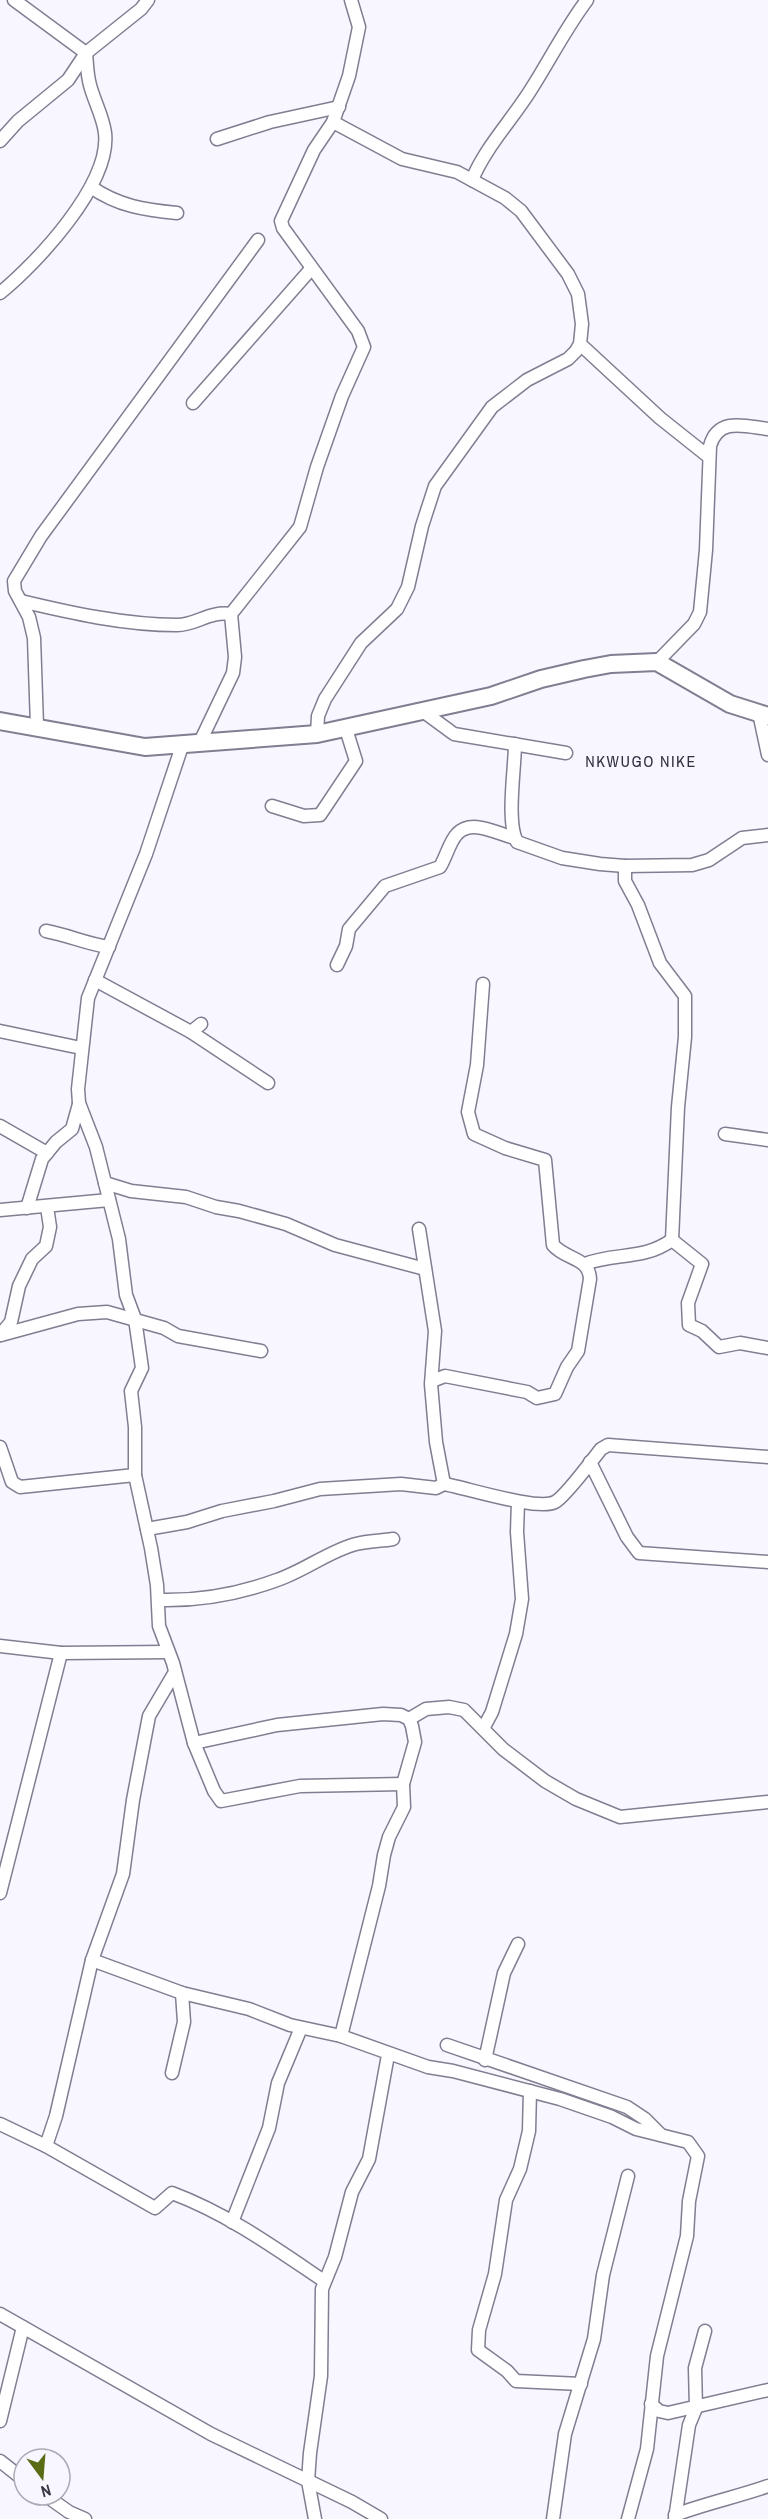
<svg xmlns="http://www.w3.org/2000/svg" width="768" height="2519" font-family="'Archivo Narrow',sans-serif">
  <rect width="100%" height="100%" fill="#f8f6ff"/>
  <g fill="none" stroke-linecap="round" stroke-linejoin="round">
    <g stroke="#827d91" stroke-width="15">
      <g id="street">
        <path d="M217,139L270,122L339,107"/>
        <path d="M0,141L18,121L68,80L86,53L141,9L148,0"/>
        <path d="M472,180C485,148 511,121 530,91C550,60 565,29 587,0"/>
        <path d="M91,187C118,206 145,210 177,213"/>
        <path d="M0,293C37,263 111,184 105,133C103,116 94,101 90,85C87,75 87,63 86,53L14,0"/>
        <path d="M580,344L660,418L709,457"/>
        <path d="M193,403L311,269"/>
        <path d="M21,601C71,613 125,625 177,625C197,625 208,611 231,614"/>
        <path d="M657,662L694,624L700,612L706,550L710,446C718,417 744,426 768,429"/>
        <path d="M424,712L454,734L566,753"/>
        <path d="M759,713L768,755"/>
        <path d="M37,726L34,638L29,617L15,591L14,581L41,536L258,240"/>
        <path d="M317,734L318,716L325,699L361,643L397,609L408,587L422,526L435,486L492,407L527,380L568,359L576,351L580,344L582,324L578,294L568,274L521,211L505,198L457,172L402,159L333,122"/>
        <path d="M200,742L233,673L235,657L231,614L300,527L317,467L342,396L364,347L358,331L283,228L281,221L314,150L333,122L349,76L359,27L351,0"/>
        <path d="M515,744C515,768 506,822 517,842L562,858L600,864L625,866L692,865L709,860L742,838L768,835"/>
        <path d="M182,746L146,854L88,998L78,1089L79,1103L96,1147L119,1239L126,1295L135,1319L142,1368L131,1391L135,1427V1475L151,1548L157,1585L159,1626L173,1663L194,1743L214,1791L221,1801L300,1786L403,1784"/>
        <path d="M272,806L304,816L320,815L356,761L346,729"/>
        <path d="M625,866V881L638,905L660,963L685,996V1037L678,1107L672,1240L702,1264L688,1303L689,1325L702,1331L719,1347L740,1343L768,1348"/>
        <path d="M46,931C68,935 87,944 109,947"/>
        <path d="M337,965L346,946L349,929L385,886L440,867C446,857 450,841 457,834C472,818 497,834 515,838"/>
        <path d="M95,980L191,1032L201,1024"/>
        <path d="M0,1031L81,1048"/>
        <path d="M191,1032L268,1083"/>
        <path d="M0,1126L47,1153"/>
        <path d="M725,1134L768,1140"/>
        <path d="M105,1183L131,1191L186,1197L216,1207L239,1211L286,1224L335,1245L425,1269"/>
        <path d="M27,1208L42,1159L56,1142L72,1129L79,1104"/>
        <path d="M0,1210L109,1200"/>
        <path d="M419,1229L435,1331L431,1384L436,1442L444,1484"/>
        <path d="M585,1264C616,1252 642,1261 672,1240"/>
        <path d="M0,1335L11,1322L19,1286L32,1259L46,1246L50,1227L47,1207"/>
        <path d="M1,1335L78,1314L107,1312L164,1328L178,1336L261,1351"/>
        <path d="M432,1381L445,1376L527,1392L537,1398L555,1394L567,1367L578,1351L590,1279C589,1257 566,1260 553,1245L545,1160L505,1148L474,1134L468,1112L477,1065L483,984"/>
        <path d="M0,1447L12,1482L20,1487L135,1475"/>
        <path d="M590,1462L627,1537L639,1553L768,1562"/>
        <path d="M147,1529L187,1522L222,1511L274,1501L320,1489L401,1484L436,1488L444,1484C467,1488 538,1511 555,1502C565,1497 593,1459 601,1449L608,1445L768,1457"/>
        <path d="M159,1600C199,1601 239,1594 277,1580C304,1571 331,1550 356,1544C368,1541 381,1541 393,1539"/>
        <path d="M0,1646L61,1653L168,1652"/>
        <path d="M409,1719L426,1709L449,1707L464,1710L503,1749L545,1781L576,1799L620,1817L768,1802"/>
        <path d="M484,1727L492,1712L516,1634L522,1599L517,1532L518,1502"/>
        <path d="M194,1743L277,1725L383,1714L401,1715L409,1719L412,1726L415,1742L403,1784L404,1807L389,1837L384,1855L379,1886L341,2036"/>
        <path d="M0,1893L61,1653"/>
        <path d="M92,1960L182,1993L249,2009L290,2025L341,2036L428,2067L453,2071L560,2099L612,2117L636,2129L688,2142L698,2156L689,2201L687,2236L657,2356L647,2449L628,2519"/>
        <path d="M447,2045L627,2107L645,2119L661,2135"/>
        <path d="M485,2060L504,1973L518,1944"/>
        <path d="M172,2073L184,2022L182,1993"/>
        <path d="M530,2091L529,2131L520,2169L506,2200L495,2274L479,2330L478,2350L507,2371L516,2381L581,2384"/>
        <path d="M0,2124L46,2146L155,2208L172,2193C228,2214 275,2248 324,2281"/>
        <path d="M46,2146L56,2116L92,1960L123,1874L133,1800L149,1716L175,1672"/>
        <path d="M232,2222L269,2128L278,2083L301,2028"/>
        <path d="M0,2314L211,2434L352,2502L381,2519"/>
        <path d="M651,2404L659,2411L668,2413L768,2390"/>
        <path d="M0,2421L23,2327"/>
        <path d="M0,2461L24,2480"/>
        <path d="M45,2495L69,2512L85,2519"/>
        <path d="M675,2515C706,2503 737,2497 768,2486"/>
        <path d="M315,2519L308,2481L310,2453L321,2376L322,2289L335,2257L352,2192L369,2159L388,2055"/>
        <path d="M553,2519L565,2434L594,2339L603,2275L628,2176"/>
        <path d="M675,2519L689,2425L696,2408L695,2368L705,2331"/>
      </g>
    </g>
    <g stroke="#827d91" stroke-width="20">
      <path id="secondary" d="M0,721L145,747L317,734L491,696L541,679L584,669L611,664L657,662L730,704L768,716"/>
    </g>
    <use href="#street" stroke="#fff" stroke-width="12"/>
    <use href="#secondary" stroke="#fff" stroke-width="16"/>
  </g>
  <g text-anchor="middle" stroke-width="5" stroke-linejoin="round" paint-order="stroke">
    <g font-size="16" letter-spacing="1.5" fill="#332f3f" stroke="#f8f6ff">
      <text x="641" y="767">NKWUGO NIKE</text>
    </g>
  </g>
  <g transform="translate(42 2477) rotate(164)"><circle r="28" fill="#f8f6ff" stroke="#acaab3" stroke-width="1.5"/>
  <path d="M0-4.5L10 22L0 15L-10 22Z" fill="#5a6b16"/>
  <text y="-9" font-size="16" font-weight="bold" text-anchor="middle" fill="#3a3740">N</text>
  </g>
</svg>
